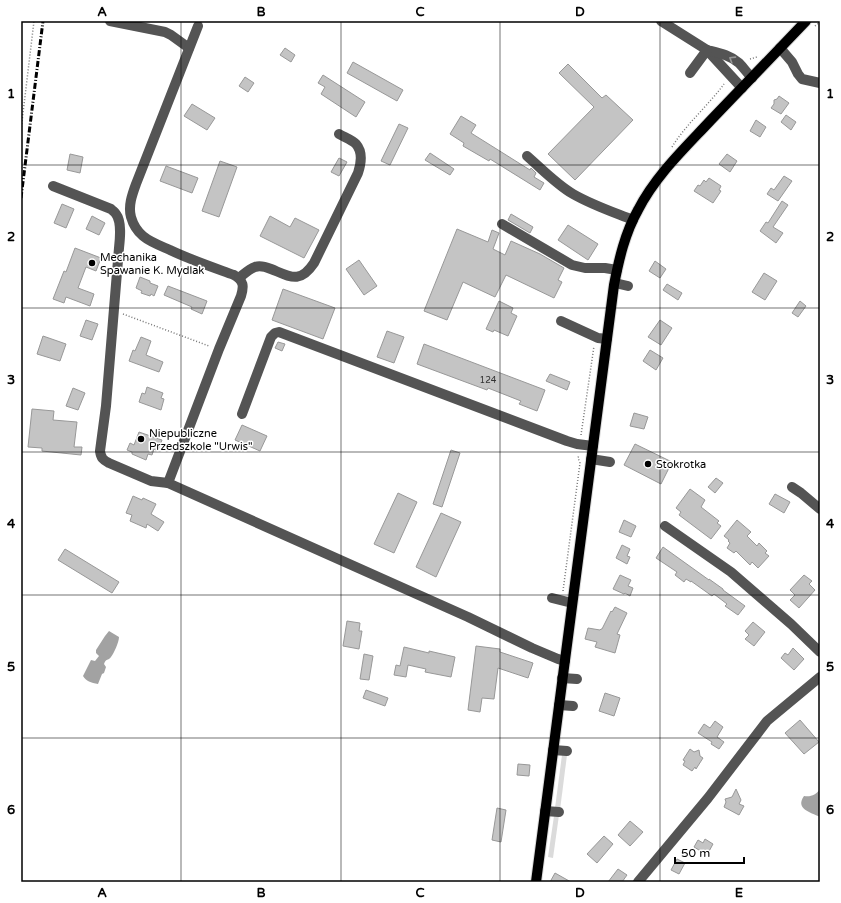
<svg xmlns="http://www.w3.org/2000/svg" width="841" height="903" font-family="'Varela Round',sans-serif">
  <rect width="100%" height="100%" fill="#fff"/>
  <g fill="#dbdbdb">
    <path d="M562,755H567L560,810L555,808Z"/>
    <path d="M559,815L553,858L548,857L554,816Z"/>
  </g>
  <g fill="#a2a2a2">
    <path d="M109,631L119,637C119,642 114,653 111,657C108,661 106,658 104,664L106,667L104,673L102,674L98,684C91,683 86,681 83,676L91,660L95,661L99,656L96,653V650L105,636Z"/>
    <path d="M820,789V817C810,812 795,809 804,796C811,797 816,795 820,789Z"/>
  </g>
  <g fill="#c4c4c4" stroke="#989898">
    <path d="M285,48L295,55L291,62L280,55Z"/>
    <path d="M353,62L403,90L397,101L347,73Z"/>
    <path d="M568,64L602,98L606,95L633,120L575,180L548,154L594,107L559,73Z"/>
    <path d="M323,75L365,102L356,117L321,94L325,87L318,83Z"/>
    <path d="M245,77L254,83L248,92L239,86Z"/>
    <path d="M779,96L789,103L781,114L771,108L774,104V100L777,99Z"/>
    <path d="M192,104L215,118L207,130L184,116Z"/>
    <path d="M786,115L796,122L791,130L781,122Z"/>
    <path d="M461,116L476,125L471,133L530,170L531,168L536,173L534,177L544,183L540,190L490,159L489,161L463,146L464,143L450,134Z"/>
    <path d="M756,120L766,127L760,137L750,131Z"/>
    <path d="M399,124L408,128L390,165L381,161Z"/>
    <path d="M430,153L454,169L450,175L425,160Z"/>
    <path d="M70,154L83,157L80,173L67,170Z"/>
    <path d="M727,154L737,161L730,172L719,164Z"/>
    <path d="M339,158L347,162L339,176L331,172Z"/>
    <path d="M220,161L237,167L219,217L202,211Z"/>
    <path d="M166,166L198,178L192,193L160,181Z"/>
    <path d="M784,176L792,181L778,201L767,194L771,188L774,190Z"/>
    <path d="M709,178L721,186L719,190L721,191L713,203L694,191L698,185L700,186L704,180L706,182Z"/>
    <path d="M782,201L788,205L773,227L783,233L776,243L760,231L766,222L768,223Z"/>
    <path d="M62,204L74,209L66,228L54,223Z"/>
    <path d="M511,214L533,227L530,233L508,220Z"/>
    <path d="M92,216L105,223L99,235L86,229Z"/>
    <path d="M270,216L290,227L295,218L319,230L304,258L260,236Z"/>
    <path d="M568,225L598,244L588,260L558,240Z"/>
    <path d="M457,229L488,242L492,230L499,233L493,249L505,255L511,241L540,254L564,268L558,280L562,282L554,298L506,275L495,297L463,282L447,320L424,311Z"/>
    <path d="M75,248L101,258L96,271L86,267L78,288L94,294L90,306L66,297L64,303L53,299L64,271L66,272Z"/>
    <path d="M359,260L377,286L364,295L346,269Z"/>
    <path d="M655,261L666,269L660,278L649,271Z"/>
    <path d="M764,273L777,281L765,300L752,292Z"/>
    <path d="M140,277L150,281V283L158,286L154,296L151,294L150,296L141,293L142,291L136,288Z"/>
    <path d="M667,284L682,293L678,300L663,290Z"/>
    <path d="M168,286L207,301L202,314L191,309L192,307L164,295Z"/>
    <path d="M283,289L335,308L323,339L272,320Z"/>
    <path d="M499,301L513,308L511,313L517,316L508,336L494,330L493,332L486,329Z"/>
    <path d="M800,301L806,306L798,317L792,313Z"/>
    <path d="M86,320L98,324L92,340L80,336Z"/>
    <path d="M660,320L672,328L661,345L648,337Z"/>
    <path d="M387,331L404,337L394,363L377,357Z"/>
    <path d="M43,336L66,344L60,361L37,354Z"/>
    <path d="M141,337L151,341L146,355L163,362L159,372L129,361L133,350L135,351Z"/>
    <path d="M278,342L285,344L282,351L275,348Z"/>
    <path d="M424,344L545,390L537,411L519,404L521,401L488,388L487,390L417,364Z"/>
    <path d="M650,350L663,358L656,370L643,361Z"/>
    <path d="M550,374L570,382L567,390L546,381Z"/>
    <path d="M147,387L163,393L161,398L164,399L161,410L139,402L142,393L145,394Z"/>
    <path d="M73,388L85,393L78,410L66,406Z"/>
    <path d="M32,409L54,411L53,420L77,422L74,447H82L81,455L42,451V448L28,447Z"/>
    <path d="M634,413L648,417L644,429L630,426Z"/>
    <path d="M242,425L267,436L260,451L235,440Z"/>
    <path d="M139,432L162,440L158,451L154,449L152,455L148,454L146,460L132,454V452L127,450L130,443L134,445Z"/>
    <path d="M635,444L672,462L661,484L624,465Z"/>
    <path d="M451,450L460,453L442,507L433,504Z"/>
    <path d="M716,478L723,483L715,493L708,487Z"/>
    <path d="M690,489L705,500L701,507L719,521L717,523L721,526L711,539L679,515L681,512L676,508Z"/>
    <path d="M398,493L417,502L394,553L374,544Z"/>
    <path d="M775,494L790,502L784,513L769,504Z"/>
    <path d="M133,496L142,500L143,498L156,504L151,514L164,522L158,531L147,524L146,528L130,521L132,515L126,513Z"/>
    <path d="M441,513L461,522L436,577L416,567Z"/>
    <path d="M624,520L636,526L631,537L619,532Z"/>
    <path d="M737,520L751,532L747,536L757,546L759,543L767,551L765,553L769,556L758,568L752,562L750,565L736,551L734,553L727,548L730,543L728,541L729,540L724,536Z"/>
    <path d="M622,545L630,549L627,556L630,557L627,564L616,558Z"/>
    <path d="M663,547L709,580V579L723,589V590L745,606L738,615L725,606L727,604L714,594L712,596L691,581V582L686,579L684,582L675,575L677,572L656,558Z"/>
    <path d="M65,549L119,582L112,593L58,560Z"/>
    <path d="M620,575L631,580L628,586L633,588L630,596L625,593L624,594L613,589Z"/>
    <path d="M804,575L812,581L809,584L815,590L799,608L790,600L795,595L790,590Z"/>
    <path d="M615,607L627,613L617,634L620,635L615,653L595,647L597,642L585,639L588,628L600,630L601,629H602L611,611L612,612Z"/>
    <path d="M347,621L360,623L359,631H362L359,649L343,646Z"/>
    <path d="M753,622L765,632L754,646L745,639L749,635L745,631Z"/>
    <path d="M476,646L500,649V652L533,663L528,678L498,668L494,699L482,698L480,712L468,710Z"/>
    <path d="M404,647L429,653V651L455,657L451,677L425,672L426,669L408,665L406,677L394,675L396,665L400,666Z"/>
    <path d="M793,648L804,659L794,670L781,658L785,653L788,655Z"/>
    <path d="M364,654L373,656L369,680L360,679Z"/>
    <path d="M366,690L388,698L385,706L363,698Z"/>
    <path d="M605,693L620,698L614,716L599,711Z"/>
    <path d="M800,720L819,742L804,754L785,733Z"/>
    <path d="M715,721L723,727L717,737L724,742L719,749L711,744L712,742L698,733L704,724L710,728Z"/>
    <path d="M690,749L694,752L699,750L700,756L703,758L696,769L695,767L692,771L683,765L685,761L683,760Z"/>
    <path d="M518,764L530,765L529,776L517,775Z"/>
    <path d="M736,789L741,800L739,804L744,806L739,815L724,807L726,802L725,799L732,797Z"/>
    <path d="M497,808L506,810L501,842L492,840Z"/>
    <path d="M630,821L643,832L630,846L618,835Z"/>
    <path d="M604,836L613,844L597,863L587,854Z"/>
    <path d="M705,839L713,844L707,855L694,847L698,840L703,843Z"/>
    <path d="M677,859L685,863L679,874L671,870Z"/>
    <path d="M618,869L627,875L622,882H608Z"/>
    <path d="M555,873L571,882H550Z"/>
  </g>
  <g fill="none" stroke-linecap="round" stroke-linejoin="round">
    <g stroke="#dbdbdb" stroke-width="12">
      <path id="major" d="M536,882L614,285C619,259 625,233 638,210C656,175 685,148 711,120C743,87 774,54 806,21"/>
    </g>
    <g stroke="#767676" stroke-width="1.5" stroke-dasharray="1 2" stroke-linecap="butt">
      <path d="M815,26L820,22"/>
      <path d="M750,59L757,57"/>
      <path d="M21,130L34,21"/>
      <path d="M672,147C686,124 708,106 724,84"/>
      <path d="M123,314L209,346"/>
      <path d="M581,435L594,346"/>
      <path d="M563,591L580,463L578,458L579,455"/>
    </g>
    <g stroke="#545454" stroke-width="10">
      <path d="M110,21L165,32L171,35L189,48"/>
      <path d="M661,21L707,50L742,88"/>
      <path d="M198,26L136,184C132,195 128,206 131,217C133,224 137,231 143,236C150,242 161,246 170,250C191,260 212,267 234,275C244,281 244,286 241,296L219,349L168,483L468,617L532,648L558,659L565,661"/>
      <path d="M780,48L792,62L798,74L802,79L820,83"/>
      <path d="M707,50C719,53 730,55 739,63C744,68 747,73 752,78"/>
      <path d="M690,73L707,50"/>
      <path d="M527,156C542,169 556,184 573,194C592,205 613,212 633,220"/>
      <path d="M53,186L111,209C113,211 115,212 116,214C122,222 120,239 119,248L106,406L100,451C101,458 103,460 109,463L151,481L168,483"/>
      <path d="M502,224L572,265L585,268H605L617,270"/>
      <path d="M239,278C244,274 249,269 255,267C260,265 266,267 271,269C291,277 300,284 314,263L358,173C361,164 363,152 356,144C352,140 344,137 339,134"/>
      <path d="M615,283L628,286"/>
      <path d="M561,321L598,338L607,339"/>
      <path d="M242,414L271,337L275,333L279,332L567,441L577,444L593,446"/>
      <path d="M591,459L610,462"/>
      <path d="M792,487L801,493L820,509"/>
      <path d="M665,526L731,572L791,624L820,652"/>
      <path d="M552,598L572,603"/>
      <path d="M562,678L577,679"/>
      <path d="M559,705L573,706"/>
      <path d="M553,750L567,751"/>
      <path d="M545,811L559,812"/>
      <path d="M638,882L708,798L767,721L820,677"/>
    </g>
    <use href="#major" stroke="#000" stroke-width="10"/>
    <path stroke="#000" stroke-width="3" stroke-dasharray="6 2 1 2" stroke-linecap="butt" d="M21,198L43,21"/>
  </g>
  <defs><path id="oneway-chevron" d="M-2-3.5L2.5 0L-2 3.5" fill="none" stroke-width="1.6" stroke-linecap="round" stroke-linejoin="round"/></defs>
  <use stroke="#989898" href="#oneway-chevron" transform="translate(732 59) rotate(-148)"/>
  <path fill="none" stroke="#000" stroke-width="1" stroke-opacity="0.55" d="M181,21V882M341,21V882M500,21V882M660,21V882M21,165H820M21,308H820M21,452H820M21,595H820M21,738H820"/>
  <g fill="#000" stroke="#fff" stroke-width="1.5">
    <circle cx="92" cy="263" r="4"/>
    <circle cx="141" cy="439" r="4"/>
    <circle cx="648" cy="464" r="4"/>
  </g>
  <g text-anchor="middle" stroke-width="3" stroke-linejoin="round" paint-order="stroke">
    <g font-size="9" fill="#313131">
      <text x="488" y="383">124</text>
    </g>
    <g font-size="11" fill="#000" stroke="#fff" text-anchor="start">
      <text x="100" y="261">Mechanika<tspan x="100" dy="13">Spawanie K. Mydlak</tspan></text>
      <text x="149" y="437">Niepubliczne<tspan x="149" dy="13">Przedszkole "Urwis"</tspan></text>
      <text x="656" y="468">Stokrotka</text>
    </g>
  </g>
  <rect width="841" height="903" fill="none" stroke="#ffffff" stroke-width="44"/>
  <path d="M675 857v6h69v-6" fill="none" stroke="#000000" stroke-width="2"/>
  <text x="681" y="857" font-size="12" fill="#000000" stroke="#ffffff" stroke-width="3" paint-order="stroke">50 m</text>
  <rect x="22" y="22" width="797" height="859" fill="none" stroke="#000" stroke-width="1.5"/>
  <g font-size="13" text-anchor="middle" font-weight="bold" fill="#000">
    <text x="102" y="16">A</text>
    <text x="261" y="16">B</text>
    <text x="420" y="16">C</text>
    <text x="580" y="16">D</text>
    <text x="739" y="16">E</text>
    <text x="11" y="98">1</text>
    <text x="830" y="98">1</text>
    <text x="11" y="241">2</text>
    <text x="830" y="241">2</text>
    <text x="11" y="384">3</text>
    <text x="830" y="384">3</text>
    <text x="11" y="528">4</text>
    <text x="830" y="528">4</text>
    <text x="11" y="671">5</text>
    <text x="830" y="671">5</text>
    <text x="11" y="814">6</text>
    <text x="830" y="814">6</text>
    <text x="102" y="897">A</text>
    <text x="261" y="897">B</text>
    <text x="420" y="897">C</text>
    <text x="580" y="897">D</text>
    <text x="739" y="897">E</text>
  </g>
</svg>
